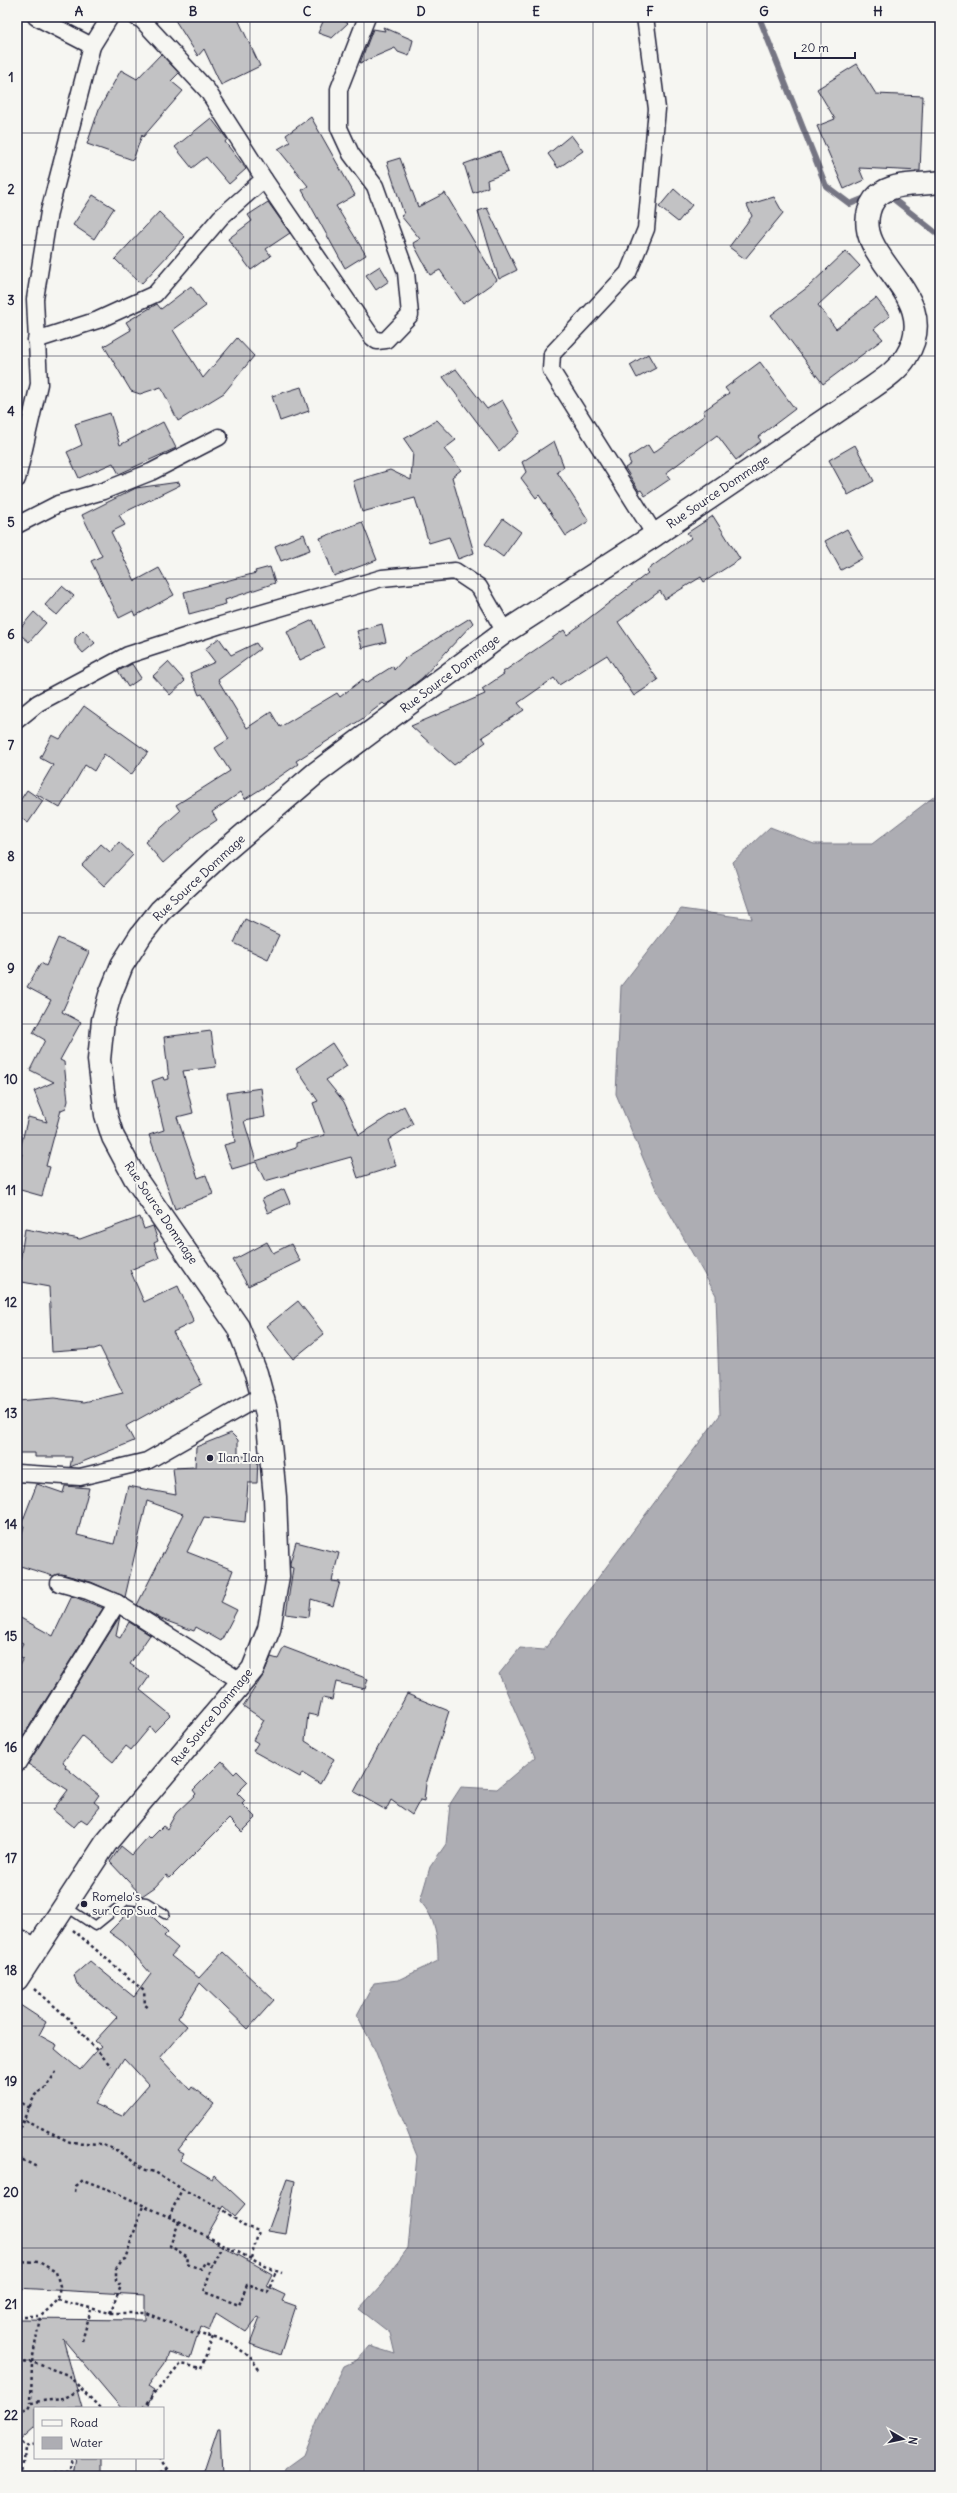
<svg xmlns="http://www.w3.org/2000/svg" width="957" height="2493" font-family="Delius,sans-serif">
  <rect width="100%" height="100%" fill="#f6f6f2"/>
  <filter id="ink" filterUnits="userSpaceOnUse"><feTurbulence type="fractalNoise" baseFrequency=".025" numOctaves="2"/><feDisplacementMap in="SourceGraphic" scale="8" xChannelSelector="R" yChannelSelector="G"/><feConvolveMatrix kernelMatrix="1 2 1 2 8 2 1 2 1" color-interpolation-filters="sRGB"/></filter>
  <g filter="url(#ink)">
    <path fill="#adadb3" stroke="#757583" d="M940,792V2476H284L286,2468L304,2455L318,2419L344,2366L357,2360L369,2346L395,2354L390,2333L359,2309L381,2285L408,2248L417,2156L375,2050L357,2015L374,1983L398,1980L438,1961C438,1937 436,1919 420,1901L430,1867L446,1844L450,1804L461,1787L497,1789L535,1757L499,1674L520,1648L544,1650L720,1415L716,1295L656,1189L616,1094L621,986L681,909L752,919L733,862L770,827L814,844H872Z"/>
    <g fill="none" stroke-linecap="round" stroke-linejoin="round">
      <g stroke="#757583" stroke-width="6">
        <path d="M759,17L826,186L850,204L870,196"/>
        <path d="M887,194L940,236"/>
      </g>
    </g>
    <g fill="#c2c2c4" stroke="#22223b" fill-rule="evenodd">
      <path d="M173,17H237L260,66L221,85L204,49L198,56Z"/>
      <path d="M325,17H335L348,23L332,38L318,33Z"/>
      <path d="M383,27L413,40L409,56L398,52L395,48L360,63L373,29L385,31Z"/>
      <path d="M161,54L179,73L171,81L183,91L143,137L142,135L133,160L87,144L99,109L121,70L137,79Z"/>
      <path d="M857,64L876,94L923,96L920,171L859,168L864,180L844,189L817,126L835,119L817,89Z"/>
      <path d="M311,117L355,195L336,206L366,255L345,268L302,190L308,186L278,149L290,142L286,135Z"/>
      <path d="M211,118L227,139L225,142L246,169L229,184L206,157L192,168L175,147Z"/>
      <path d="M571,135L583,151L558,168L548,154Z"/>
      <path d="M500,151L508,172L487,180L488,187L473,193L464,164Z"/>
      <path d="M400,158L418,207L445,193L497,280L463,304L440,270L430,275L413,243L420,239L401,216L404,214L387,162Z"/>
      <path d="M674,189L692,205L678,222L659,207Z"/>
      <path d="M93,195L114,208L94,239L73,225Z"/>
      <path d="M774,197L783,213L745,259L729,247L752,216L747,205Z"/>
      <path d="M268,202L290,233L266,249L271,256L251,270L228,239L252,221L248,215Z"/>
      <path d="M487,208L517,270L499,279L478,211Z"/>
      <path d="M159,212L185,237L141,284L115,259Z"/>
      <path d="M846,251L860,266L818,305L836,329L876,298L890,316L874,329L883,339L823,384L771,315L808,287Z"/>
      <path d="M380,266L389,281L376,290L366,275Z"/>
      <path d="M191,286L206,306L173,330L203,378L237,338L254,356L224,393L178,421L161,387L140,394L131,391L104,346L131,330L126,322L157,304L161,309Z"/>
      <path d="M648,354L656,368L637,378L630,365Z"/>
      <path d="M760,362L795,409L758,437L761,441L736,460L717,435L666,473L670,479L645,496L641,490L639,491L625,468L631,464L628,458L648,445L653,453L705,415L703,411L729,393L725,388Z"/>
      <path d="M456,369L487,409L502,400L520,432L499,451L443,377Z"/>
      <path d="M301,387L309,411L280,421L272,396Z"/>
      <path d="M110,413L120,445L163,422L176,448L119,474L113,463L79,478L67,452L82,445L75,424Z"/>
      <path d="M437,420L456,440L444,449L461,470L452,477L474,553L458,559L449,537L429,543L415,498L362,512L353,481L390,470L411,480L413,452L404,439Z"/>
      <path d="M554,441L564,467L557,472L589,521L566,536L539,495L536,498L521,478L526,472L522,462Z"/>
      <path d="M855,445L874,481L848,495L829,460Z"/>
      <path d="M179,482L180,485L119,515L125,525L111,532L135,581L159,568L174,595L135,616L133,611L119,618L91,561L102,556L82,515L136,488Z"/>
      <path d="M713,516L740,559L704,582L701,577L665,599L660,591L618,622L658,680L634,696L607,655L559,685L554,678L518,703L524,710L482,737L486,742L454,765L411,726L485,694L482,689L504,674L503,672L564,630L567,635L648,573L646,571L691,538L687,533Z"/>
      <path d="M503,519L521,532L503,557L485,544Z"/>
      <path d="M362,522L377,560L334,576L320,538Z"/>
      <path d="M847,529L863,558L841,570L825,541Z"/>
      <path d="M304,534L310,550L281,561L275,546Z"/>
      <path d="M270,567L275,583L225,600L226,604L189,614L184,592L256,573L255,571Z"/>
      <path d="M62,586L74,596L57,615L45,605Z"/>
      <path d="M34,612L46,623L29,642L17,632Z"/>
      <path d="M470,618L473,623L422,678L394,700L385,705L383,703L362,719L296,761L298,764L269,784L245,799L241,792L212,812L217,820L196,834L163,863L145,842L180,811L176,805L230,771L215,748L229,739L202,694L199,695L190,673L215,662L205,649L219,638L231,655L256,643L260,649L218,680L247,728L271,712L280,727L337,693L340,697L363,679L366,683L393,666L394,670L405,658Z"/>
      <path d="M313,620L325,648L300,660L287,632Z"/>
      <path d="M382,624L386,642L362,648L357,631Z"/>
      <path d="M83,630L95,643L83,653L75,644V638Z"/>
      <path d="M168,662L185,681L170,695L153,676Z"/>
      <path d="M132,664L141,678L128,687L118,671Z"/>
      <path d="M84,706L148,752L131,775L104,754L94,771L85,765L60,808L36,794L53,765L40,758L52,735L60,739Z"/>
      <path d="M27,790L43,801L28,823L17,815V805Z"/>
      <path d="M119,842L133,855L104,886L82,865L101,844L110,852Z"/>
      <path d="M245,919L279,935L268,959L234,943Z"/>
      <path d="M58,938L89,952L62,1012L81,1022L60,1060L64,1062L68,1101L66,1108L61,1110L46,1166L50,1167L42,1196L17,1189V1171L22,1154L19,1153L28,1117L47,1122L34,1091L54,1082L30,1070L45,1040L33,1033L51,1000L27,987L41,963L46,966Z"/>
      <path d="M211,1031L216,1067L183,1071L193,1113L177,1117L198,1178L206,1175L213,1194L175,1209L149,1135L164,1130L152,1081L163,1077L164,1080L169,1079L164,1037Z"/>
      <path d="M332,1043L347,1066L326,1080L344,1102L359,1135L404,1106L413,1124L388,1140L396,1166L358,1178L351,1157L265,1181L256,1162L232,1169L224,1145L235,1142L227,1093L261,1088L265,1117L244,1121L256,1161L296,1148V1143L325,1135L313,1103L318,1101L296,1068Z"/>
      <path d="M284,1189L290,1203L268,1213L262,1199Z"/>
      <path d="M140,1217L144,1229L153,1226L158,1241L154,1243L159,1258L130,1270L144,1302L178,1286L194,1322L173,1332L202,1384L126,1426L134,1441L70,1467L72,1457H35V1453H17V1401L54,1398L84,1402L123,1393L100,1347L94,1349L52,1352L49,1287L17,1281L25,1229L80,1239Z"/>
      <path d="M267,1242L273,1253L291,1244L300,1261L248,1286L233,1260Z"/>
      <path d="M298,1301L324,1334L293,1359L267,1326Z"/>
      <path d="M231,1433L238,1440V1456L258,1457L257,1483H248L245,1522L204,1517L187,1552L233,1570L221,1602L237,1610L221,1641L196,1627L194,1631L161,1619L137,1605L183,1514L147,1501L125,1597L91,1582L62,1574L53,1576L17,1565V1552L24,1526L21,1525L37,1484L63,1493L65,1486L89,1488L77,1535L114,1544L128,1486L176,1495L173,1468L195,1467L196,1447Z"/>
      <path d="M296,1542L339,1553L332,1581L340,1582L333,1606L311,1599L309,1617L286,1614L293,1568L290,1567V1563Z"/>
      <path d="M72,1596L103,1608L17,1746V1670L23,1658L17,1655L23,1643L17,1640V1616L53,1636Z"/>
      <path d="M120,1616L116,1636L120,1638L129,1622L150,1635L130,1664L149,1677L140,1690L171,1715L154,1732L150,1727L131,1750L126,1746L113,1762L82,1736L63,1762L66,1765L65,1767L99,1795L94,1802L100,1807L87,1823L81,1819L74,1827L53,1810L68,1790L28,1764Z"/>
      <path d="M284,1647L368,1679L365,1689L336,1682L332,1700L322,1698L318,1716L308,1714L305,1741L334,1759L320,1784L302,1773L300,1777L253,1751L258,1743L253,1740L264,1720L243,1706L264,1674L271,1657L278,1659Z"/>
      <path d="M407,1694L449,1711L426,1784L424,1801L420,1800L412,1815L391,1800L386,1810L354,1792Z"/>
      <path d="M222,1761L234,1774L237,1771L248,1782L237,1793L245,1801L242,1804L256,1818L242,1832L229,1819L170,1878L166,1875L155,1887L142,1896L110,1862L121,1846L132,1855L148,1837L150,1839L163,1826L167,1829L176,1813L196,1794L193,1790Z"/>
      <path d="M135,1906L143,1907L168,1932L164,1936L178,1948L171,1956L199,1978L223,1952L274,2000L248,2029L200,1983L178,2018L187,2026L160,2058L190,2090L192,2087L214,2104L178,2150L184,2153L180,2160L212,2179L214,2175L245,2204L235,2216L224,2206L206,2237L272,2274L266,2286L285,2295L282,2301L296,2306L280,2355L250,2344L260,2318L258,2317L246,2332L216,2313L209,2331L200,2327L190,2358L169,2352L165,2363L148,2386L154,2390L148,2408H121L63,2339L82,2408H35V2427L17,2443V2319L145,2320V2295L17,2288V2003L46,2022L39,2035L57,2045L55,2049L80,2070L101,2046L95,2041L117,2017L77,1984L74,1975L90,1961L134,1997L151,1974L123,1942L109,1932ZM124,2058L149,2085L122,2116L95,2104Z"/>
      <path d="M287,2179L295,2181L286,2234L268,2231Z"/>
      <path d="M218,2428H220L222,2476H202Z"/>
      <path d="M76,2458H101V2476H73Z"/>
    </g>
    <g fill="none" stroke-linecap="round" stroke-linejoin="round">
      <g stroke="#22223b" stroke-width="11">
        <path id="service" d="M65,1906L95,1926L127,1900L146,1902L165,1914"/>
      </g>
      <g stroke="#22223b" stroke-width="19">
        <g id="minor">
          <path d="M36,17L92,46"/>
          <path d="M645,17L657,109L646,229L628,273L552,354L551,370L655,535"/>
          <path d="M264,179L372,337L377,341L386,340L410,315L406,272L375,186L351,154L339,128V89L367,17"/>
          <path d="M36,340L98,320L155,294L221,217L264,179L207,90L142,20L136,17"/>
          <path d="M17,479L39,384L35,299L49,212L92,46L110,17"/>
          <path d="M17,525L58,504L103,491L151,472L219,437"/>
          <path d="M17,720L38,703L128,655L221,625L382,578L455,571L479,587L505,632"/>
          <path d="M17,1473L80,1477L147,1461L263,1395"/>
          <path d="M59,1583L88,1591L117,1603L242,1682"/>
          <path d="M17,1764L117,1603"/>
          <path d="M17,1936L37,1947"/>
        </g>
      </g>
      <g stroke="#22223b" stroke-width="25">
        <path id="secondary" d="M17,1979L106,1843L253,1669L269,1629L278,1576L275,1497L267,1414L256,1373L238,1327L135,1178L113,1137L106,1115L99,1060L103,1020L110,995L122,965L141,935L160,911L219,856L316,773L505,632L655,535L870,389C883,380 897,371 906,357C945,295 854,261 869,211C871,203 876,196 883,192C899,182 922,185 940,182"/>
      </g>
      <g stroke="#22223b" stroke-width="2.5" stroke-dasharray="3 3" stroke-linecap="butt">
        <path d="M73,1930L144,1991L145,2005L149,2008"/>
        <path d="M35,1989L68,2018L111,2066"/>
        <path d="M17,2100L30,2108"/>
        <path d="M25,2120L70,2142L100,2144L116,2150L146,2170L155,2172L182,2189L221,2208L244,2226L259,2231L251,2258"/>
        <path d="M17,2134L35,2095L46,2087L56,2072"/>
        <path d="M17,2157L37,2167"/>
        <path d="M75,2192L76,2186L83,2180L112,2191L169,2217L271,2269L282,2273"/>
        <path d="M169,2217L182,2189"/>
        <path d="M179,2222L170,2246L188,2257L187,2264L201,2269L205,2262L212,2265"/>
        <path d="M223,2244L212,2265L204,2292L239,2305L247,2285L268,2292L276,2271"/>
        <path d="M17,2261L39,2262L56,2272L60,2286L58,2300L40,2317L32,2362L31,2402"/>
        <path d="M58,2300L110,2313H146L192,2332L230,2342L250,2357L260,2371"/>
        <path d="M110,2313L121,2286L116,2281V2269L122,2260L125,2259L143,2206"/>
        <path d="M17,2316H41"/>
        <path d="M82,2341L91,2310"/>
        <path d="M17,2363L32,2362L68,2375L100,2408"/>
        <path d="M144,2408L154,2394L181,2364L201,2368L213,2337"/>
        <path d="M17,2411L28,2408L31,2402L63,2399L81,2389"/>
        <path d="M17,2438L25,2447"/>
        <path d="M159,2458L171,2476"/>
        <path d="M23,2474L70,2473"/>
        <path d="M23,2476L25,2447L35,2444"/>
        <path d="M69,2476L72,2458"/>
        <path d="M153,2476L167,2470"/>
      </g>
      <use href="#service" stroke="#f6f6f2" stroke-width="8"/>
      <use href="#minor" stroke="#f6f6f2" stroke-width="16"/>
      <use href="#secondary" stroke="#f6f6f2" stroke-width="22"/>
    </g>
  </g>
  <path fill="none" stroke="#22223b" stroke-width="1" stroke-opacity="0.55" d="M136,17V2408M250,17V2476M364,17V2476M478,17V2476M593,17V2476M707,17V2476M821,17V2476M17,133H940M17,245H940M17,356H940M17,467H940M17,579H940M17,690H940M17,801H940M17,913H940M17,1024H940M17,1135H940M17,1246H940M17,1358H940M17,1469H940M17,1580H940M17,1692H940M17,1803H940M17,1914H940M17,2026H940M17,2137H940M17,2248H940M17,2360H940M136,2458V2476"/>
  <g fill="#22223b" stroke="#f6f6f2" stroke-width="1.5">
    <circle cx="210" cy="1458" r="4"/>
    <circle cx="84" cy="1904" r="4"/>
  </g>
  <g text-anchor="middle" stroke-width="4" stroke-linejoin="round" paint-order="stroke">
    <g font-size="12" fill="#22223b" stroke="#f6f6f2">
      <text transform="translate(718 492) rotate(-34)" y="4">Rue Source Dommage</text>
      <text transform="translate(450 674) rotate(-37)" y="4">Rue Source Dommage</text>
      <text transform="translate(199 878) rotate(-43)" y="4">Rue Source Dommage</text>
      <text transform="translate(161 1213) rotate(56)" y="4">Rue Source Dommage</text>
      <text transform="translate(212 1717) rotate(-51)" y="4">Rue Source Dommage</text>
    </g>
    <g font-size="12" fill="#22223b" stroke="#f6f6f2" text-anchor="start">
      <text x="218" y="1462">Ilan Ilan</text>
      <text x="92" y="1901">Romelo's<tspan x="92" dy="14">sur Cap Sud</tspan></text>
    </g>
  </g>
  <rect width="957" height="2493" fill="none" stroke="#f6f6f2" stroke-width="44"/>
  <rect x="34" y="2407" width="130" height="52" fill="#f6f6f2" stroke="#a1a1a9"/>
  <rect x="42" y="2420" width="20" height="6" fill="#f6f6f2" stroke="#a1a1a9"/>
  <text x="70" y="2427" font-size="12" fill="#22223b">Road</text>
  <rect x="42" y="2437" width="20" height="12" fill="#adadb3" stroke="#a1a1a9"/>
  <text x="70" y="2447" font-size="12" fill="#22223b">Water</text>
  <g transform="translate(903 2439) rotate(99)" stroke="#f6f6f2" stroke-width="3" paint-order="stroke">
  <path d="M0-3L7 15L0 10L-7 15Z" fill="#22223b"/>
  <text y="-6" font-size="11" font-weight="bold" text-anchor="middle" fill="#22223b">N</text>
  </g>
  <path d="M795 52v6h60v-6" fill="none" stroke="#22223b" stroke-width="2"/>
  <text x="801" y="52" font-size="12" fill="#22223b" stroke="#f6f6f2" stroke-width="3" paint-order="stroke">20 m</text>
  <rect x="22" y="22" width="913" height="2449" fill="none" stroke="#22223b" stroke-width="1.5"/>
  <g font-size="13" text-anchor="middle" font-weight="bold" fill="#22223b">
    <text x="79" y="16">A</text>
    <text x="193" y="16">B</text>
    <text x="307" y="16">C</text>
    <text x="421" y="16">D</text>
    <text x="536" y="16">E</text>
    <text x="650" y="16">F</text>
    <text x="764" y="16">G</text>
    <text x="878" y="16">H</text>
    <text x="11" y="82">1</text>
    <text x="11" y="194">2</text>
    <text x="11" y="305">3</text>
    <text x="11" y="416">4</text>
    <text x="11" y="527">5</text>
    <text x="11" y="639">6</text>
    <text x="11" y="750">7</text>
    <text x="11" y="861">8</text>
    <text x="11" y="973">9</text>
    <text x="11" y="1084">10</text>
    <text x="11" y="1195">11</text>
    <text x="11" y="1307">12</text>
    <text x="11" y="1418">13</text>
    <text x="11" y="1529">14</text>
    <text x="11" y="1641">15</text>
    <text x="11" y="1752">16</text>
    <text x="11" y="1863">17</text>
    <text x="11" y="1975">18</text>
    <text x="11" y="2086">19</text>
    <text x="11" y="2197">20</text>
    <text x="11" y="2309">21</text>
    <text x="11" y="2420">22</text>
  </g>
</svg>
